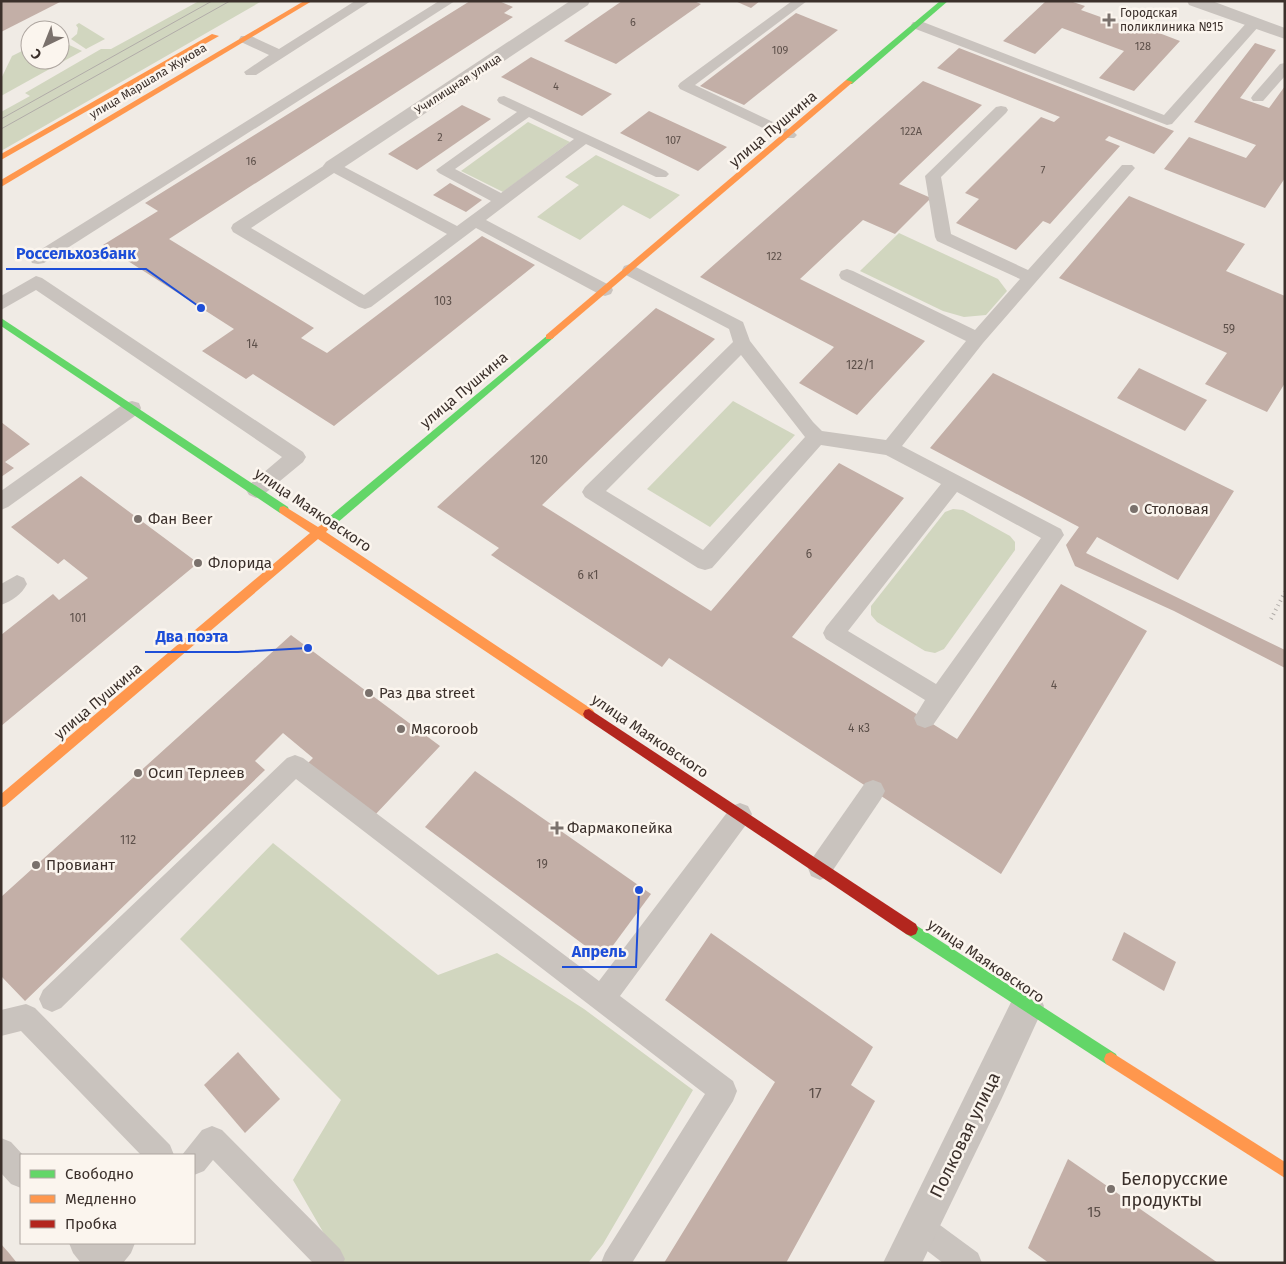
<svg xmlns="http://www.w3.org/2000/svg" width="1286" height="1264" font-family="'Fira Sans',sans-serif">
  <rect width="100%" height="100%" fill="#f0ebe5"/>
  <g fill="#d1d6bf">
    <path d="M199,1H262L1,151V112L30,96L25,93L101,49H111Z"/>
    <path d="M79,23L105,39L86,49L71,39L77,34L78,28L76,25Z"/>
    <path d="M65,43L82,51L1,96V79L12,56L30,47V60H60V44Z"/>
    <path d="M528,122L570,142L503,192L461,171Z"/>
    <path d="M596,155L680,195L650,219L623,205L580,240L537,217L579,185L565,177Z"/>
    <path d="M899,233L998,279L1007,291L986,315L964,317L943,311L860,271Z"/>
    <path d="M733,401L795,435L710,527L647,489Z"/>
    <path d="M953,509L963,510L1010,536L1015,542V550L944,649L935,653L925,651L877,622L871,615V606L945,512Z"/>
    <path d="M273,843L438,975L497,953L584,1009L693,1090L603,1244L588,1263H341L293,1180L341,1100L180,939Z"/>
  </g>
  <g fill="#c3afa7">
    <path d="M1,1H62L1,32Z"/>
    <path d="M470,1H499L513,7L504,13L513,17L169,239L314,328L301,338L327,353L482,236L535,265L334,426L253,374L246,379L202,351L234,329L103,245L158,211L145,203Z"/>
    <path d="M622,1H694L701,4L616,64L564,41Z"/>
    <path d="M735,1H760L751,8Z"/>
    <path d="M1046,1H1070L1085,6L1081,10L1109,20L1143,32L1146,28L1180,41L1134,91L1099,78L1124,51L1062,28L1035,54L1003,41Z"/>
    <path d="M796,13L838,30L744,105L700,86Z"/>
    <path d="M1255,43L1276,50L1240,98L1269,108L1285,86V178L1265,208L1164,169L1189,137L1246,158L1256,145L1194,122Z"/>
    <path d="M959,48L1174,131L1154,154L1109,136L1105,140L1120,146L1050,224L1043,221L1016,250L956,223L979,199L965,193L1041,117L1054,122L1060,117L937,68Z"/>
    <path d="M531,57L612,94L582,116L501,77Z"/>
    <path d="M923,81L982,105L899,184L931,198L895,234L863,220L800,279L925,341L857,415L799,383L834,347L700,277Z"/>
    <path d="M462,105L491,119L417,170L388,154Z"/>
    <path d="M649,111L727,147L698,171L620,133Z"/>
    <path d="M450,183L482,200L466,212L433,195Z"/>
    <path d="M1129,196L1245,244L1226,271L1285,296V383L1267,412L1205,384L1227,353L1059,278Z"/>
    <path d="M656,308L715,339L542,505L711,611L839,463L904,498L792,637L957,739L1061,584L1147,631L1001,874L669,658L662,667L491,555L499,548L437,507Z"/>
    <path d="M1139,368L1207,400L1185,431L1117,398Z"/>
    <path d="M993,373L1234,491L1178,580L1097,537L1086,553L1285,650V668L1174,611L1075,566L1066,545L1079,527L930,448Z"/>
    <path d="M1,422L30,444L5,462L14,468L1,477Z"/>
    <path d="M81,476L198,563L1,726V635L53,594L59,600L88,578L64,559L58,564L11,527Z"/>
    <path d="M291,635L440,746L374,816L308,763L313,758L283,733L255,761L265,770L25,1001L1,976V897Z"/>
    <path d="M475,771L651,894L603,959L425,827Z"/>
    <path d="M1124,932L1176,962L1164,991L1112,960Z"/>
    <path d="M711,933L873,1047L851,1085L875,1101L786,1263H664L775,1082L665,1000Z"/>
    <path d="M238,1052L280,1099L245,1133L204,1085Z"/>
    <path d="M1068,1159L1084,1170L1218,1263H1049L1028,1248Z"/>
    <path d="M1,1244L9,1253L17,1263H1Z"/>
  </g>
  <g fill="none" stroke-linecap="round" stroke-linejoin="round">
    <g fill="#c9c3be" fill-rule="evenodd">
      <path d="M355,1H371L256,75H246L244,72L269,55L241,42L239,39L241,36H251L279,49Z"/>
      <path d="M439,1H455L44,263L38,264L32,263L30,259L32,255Z"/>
      <path d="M792,1H807L695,85L794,132L797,135L794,138H784L680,89L678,86L680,83Z"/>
      <path d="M1254,19L1261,23L1259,26L1172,124L1167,125L913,28L911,25L913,22H923L1164,115L1249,20Z"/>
      <path d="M1285,63V76L1263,101H1253L1251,98L1253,95L1280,64Z"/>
      <path d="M504,96L666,171L669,174L666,177H656L586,144L486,220L611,286L613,290L611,294L605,296L599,294L476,228L371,307L365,309L359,307L233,232L231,228L233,224L328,163L333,161L457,226L491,201L439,173L436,170L517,112L499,103L497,100L499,97ZM529,117L574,139L501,193L455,169ZM334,173L447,234L364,295L251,228Z"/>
      <path d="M1001,106L1006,107L1008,110L1006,113L941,177L951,234L1028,270L1122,165H1132L1135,168L983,343L902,446L1061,529L1064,535L933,725L925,728L917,725L914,718L925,700L826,639L823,633L826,627L941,484L886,455L821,445L712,568L705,570L698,568L585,497L582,492L585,487L733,342L729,329L624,274L622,270L624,266L630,264L743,322L750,341L813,422L822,431L886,440L966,341L841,279L839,275L841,271L847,269L853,271L975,330L1020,279L937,241L935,237L925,176L996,107ZM741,355L805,437L703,550L606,491ZM957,492L1041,538L936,684L848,631Z"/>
      <path d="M36,276L42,278L303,452L306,457L303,462L263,495L256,498L249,495L246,490L249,485L282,457L36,290L1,310V296Z"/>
      <path d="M132,401L139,403L141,408L139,413L8,507L1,510V491L125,403Z"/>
      <path d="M17,575L24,578L27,584C22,594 12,601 1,605V584Z"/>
      <path d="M295,755L303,758L599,981L732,806L740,803L748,806L752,814L748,822L620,996L733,1081L737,1091L733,1101L632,1263H601L605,1253L705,1094L296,779L61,1008L52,1012L43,1008L39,999L43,990L287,758Z"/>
      <path d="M873,780L881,783L885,791L881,799L829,876L820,880L811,876L808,868L811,860L865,783Z"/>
      <path d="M26,1004L35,1008L170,1145L174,1155H141L21,1031L1,1036V1010Z"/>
      <path d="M212,1126L222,1130L340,1249L345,1259L343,1263H313L213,1160L204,1171L194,1175V1155H182L202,1130Z"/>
      <path d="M1,1138L11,1142L23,1155H21V1188L11,1184L1,1173Z"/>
      <path d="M919,1213L929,1217L978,1253L982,1263H943L909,1237L905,1227L909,1217Z"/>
      <path d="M69,1243H135L131,1253L123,1263H81L73,1253Z"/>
    </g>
    <g fill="#c9c3be" fill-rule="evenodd">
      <path d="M570,1H590L588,5L340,170L333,172L326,170L323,166L326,162Z"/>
      <path d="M1187,1H1212L1285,28V39L1189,5Z"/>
      <path d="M1027,989L1039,994L1044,1006L1001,1100L922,1263H883L1015,994Z"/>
    </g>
    <g fill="#63d668" fill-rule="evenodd">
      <path d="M940,1H948L852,84H846V80Z"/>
      <path d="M1,318L288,507L289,510L288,513H280L1,326Z"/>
      <path d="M549,334L554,337L552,339L330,529H322L321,526L322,523Z"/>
      <path d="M911,922L1116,1054L1118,1059L1116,1064L1111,1066L1106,1064L906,934L904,929L906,924Z"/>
    </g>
    <g fill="#ff974d" fill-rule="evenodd">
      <path d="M304,1H312L1,187V180Z"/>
      <path d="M212,34L219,36L1,160V154Z"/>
      <path d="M846,80L853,82L552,339H546V335Z"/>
      <path d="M284,506L318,527L326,522L330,523L331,526L326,532L593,710L595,714L593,718L589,719L585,718L318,539L5,806L1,808V794L310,533L280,513L279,510L280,507Z"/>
      <path d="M1111,1052L1285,1162V1178L1106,1064L1104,1059L1106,1054Z"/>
    </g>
    <path fill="#b3261e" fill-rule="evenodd" d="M589,709L916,924L918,929L916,934L911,936L906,934L585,718L583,714L585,710Z"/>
    <g stroke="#b1aca8" stroke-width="1">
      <path d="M1,119L212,1"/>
      <path d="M1,129L230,1"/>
    </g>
    <path stroke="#b1aca8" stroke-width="4" stroke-dasharray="1 4" stroke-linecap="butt" d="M1271,619L1285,592"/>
  </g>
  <g fill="#7a716c" stroke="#fbf5ee" stroke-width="2">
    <path d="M1106.5 12.5h5v5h5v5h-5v5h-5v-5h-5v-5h5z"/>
    <circle cx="1134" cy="509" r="5"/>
    <circle cx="138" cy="519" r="5"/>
    <circle cx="198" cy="563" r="5"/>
    <circle cx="369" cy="693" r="5"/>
    <circle cx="401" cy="729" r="5"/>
    <circle cx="138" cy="773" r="5"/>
    <path d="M554.5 820.5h5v5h5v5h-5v5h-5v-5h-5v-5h5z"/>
    <circle cx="36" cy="865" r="5"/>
    <circle cx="1111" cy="1189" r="5"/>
  </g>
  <g text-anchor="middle" stroke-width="5" stroke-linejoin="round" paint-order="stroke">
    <g font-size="11" fill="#5d504a">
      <text x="633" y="26">6</text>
      <text x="1143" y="50">128</text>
      <text x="780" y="54">109</text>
      <text x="556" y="90">4</text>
      <text x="911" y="135">122А</text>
      <text x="440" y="141">2</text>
      <text x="673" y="144">107</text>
      <text x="251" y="165">16</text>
      <text x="1043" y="174">7</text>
      <text x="774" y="260">122</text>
    </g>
    <g font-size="12" fill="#3b302b" stroke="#fbf5ee" text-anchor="start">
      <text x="1120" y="17">Городская<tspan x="1120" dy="14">поликлиника №15</tspan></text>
    </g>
    <g font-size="12" fill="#3b302b" stroke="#fbf5ee">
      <text transform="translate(148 81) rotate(-31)" y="4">улица Маршала Жукова</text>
      <text transform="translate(458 84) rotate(-33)" y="4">Училищная улица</text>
    </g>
    <g font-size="12" fill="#5d504a">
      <text x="443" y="305">103</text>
      <text x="1229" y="333">59</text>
      <text x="252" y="348">14</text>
      <text x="860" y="369">122/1</text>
      <text x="539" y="464">120</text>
      <text x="809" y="558">6</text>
      <text x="588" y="579">6 к1</text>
      <text x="78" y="622">101</text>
      <text x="1054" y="689">4</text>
      <text x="859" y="732">4 к3</text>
      <text x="128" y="844">112</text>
      <text x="542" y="868">19</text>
    </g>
    <g font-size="15" fill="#3b302b" stroke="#fbf5ee">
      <text transform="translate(773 129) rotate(-40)" y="5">улица Пушкина</text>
      <text transform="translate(464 390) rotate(-40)" y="5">улица Пушкина</text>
      <text transform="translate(313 510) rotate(34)" y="5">улица Маяковского</text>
      <text transform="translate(98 701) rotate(-40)" y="5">улица Пушкина</text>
      <text transform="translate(650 736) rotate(34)" y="5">улица Маяковского</text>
      <text transform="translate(986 961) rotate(34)" y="5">улица Маяковского</text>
    </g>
    <g font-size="15" fill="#3b302b" stroke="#fbf5ee" text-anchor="start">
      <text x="1144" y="514">Столовая</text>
      <text x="148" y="524">Фан Beer</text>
      <text x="208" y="568">Флорида</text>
      <text x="379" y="698">Раз два street</text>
      <text x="411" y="734">Мясоroob</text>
      <text x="148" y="778">Осип Терлеев</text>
      <text x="567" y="833">Фармакопейка</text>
      <text x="46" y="870">Провиант</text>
    </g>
    <g font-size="15" fill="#5d504a">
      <text x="815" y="1098">17</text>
      <text x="1094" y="1217">15</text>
    </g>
    <g font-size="18" fill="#3b302b" stroke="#fbf5ee">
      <text transform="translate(965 1135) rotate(-64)" y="6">Полковая улица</text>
    </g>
    <g font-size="18" fill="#3b302b" stroke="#fbf5ee" text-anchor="start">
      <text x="1121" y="1185">Белорусские<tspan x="1121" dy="21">продукты</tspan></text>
    </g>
  </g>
  <path fill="none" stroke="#1d4ed8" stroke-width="2" d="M201 308L146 269H6M308 648L238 652H145M639 890L636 967H562"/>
  <g fill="#1d4ed8" stroke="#fbf5ee" stroke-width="2">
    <circle cx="201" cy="308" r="5"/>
    <circle cx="308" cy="648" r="5"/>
    <circle cx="639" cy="890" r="5"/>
  </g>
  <g font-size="16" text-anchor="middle" font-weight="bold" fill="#1d4ed8" stroke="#fbf5ee" stroke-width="5" stroke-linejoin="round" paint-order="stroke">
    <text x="76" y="259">Россельхозбанк</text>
    <text x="192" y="642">Два поэта</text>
    <text x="599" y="957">Апрель</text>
  </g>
  <rect width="1286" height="1264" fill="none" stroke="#3b302b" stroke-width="5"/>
  <rect x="20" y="1154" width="175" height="90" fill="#fbf5ee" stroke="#aea6a0"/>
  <rect x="30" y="1170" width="25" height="8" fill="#63d668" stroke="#aea6a0"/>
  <text x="65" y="1179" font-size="15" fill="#3b302b">Свободно</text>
  <rect x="30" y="1195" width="25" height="8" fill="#ff974d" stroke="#aea6a0"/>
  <text x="65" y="1204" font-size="15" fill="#3b302b">Медленно</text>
  <rect x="30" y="1220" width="25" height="8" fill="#b3261e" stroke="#aea6a0"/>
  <text x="65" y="1229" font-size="15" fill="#3b302b">Пробка</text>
  <g transform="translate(45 45) rotate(223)"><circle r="24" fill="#fbf5ee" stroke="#aea6a0"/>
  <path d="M0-4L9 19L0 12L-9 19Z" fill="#7a716c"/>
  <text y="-8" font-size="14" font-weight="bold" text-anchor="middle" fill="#3b302b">С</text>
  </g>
</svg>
